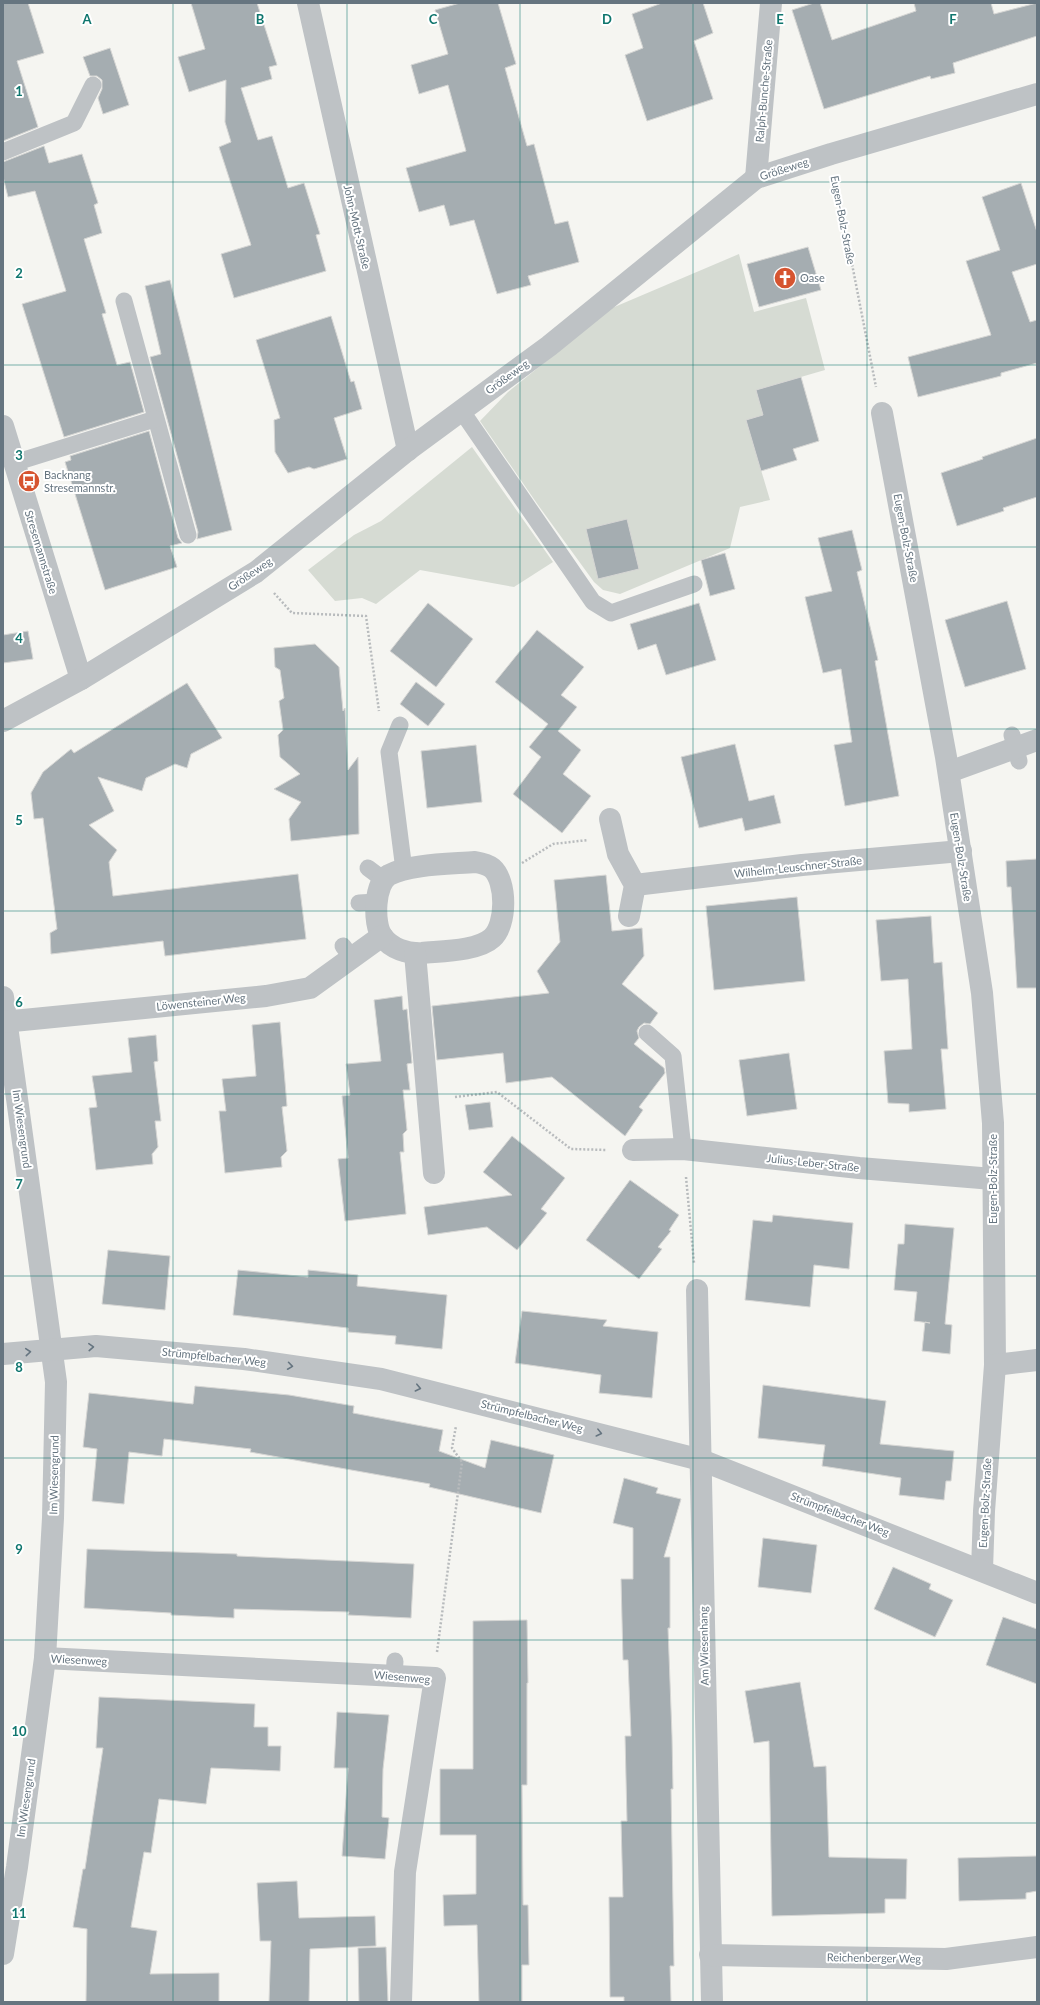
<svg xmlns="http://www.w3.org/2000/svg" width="1040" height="2005" font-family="Lato,sans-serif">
  <rect width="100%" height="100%" fill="#f5f5f1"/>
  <g fill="#d6dbd3">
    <path d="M739,254L754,312L806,298L825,370L756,390L763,415L746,420L770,500L740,507L730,548L620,594L603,590L594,582L538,505L480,421L508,392L612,308Z"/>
    <path d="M472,447L553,562L514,587L420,570L376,604L362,598L335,601L308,570L354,535L381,521Z"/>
  </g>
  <g fill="#a5adb1" stroke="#d6d6d4">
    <path d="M3,3H28L44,53L17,61L38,127L3,141Z"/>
    <path d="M191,3H257L277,65L269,67L272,79L241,88L258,140L272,136L288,188L304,183L320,234L316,235L326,271L234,298L221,254L251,245L219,147L231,142L225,122L226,80L189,92L178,57L205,49Z"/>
    <path d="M460,3H498L516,64L505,68L527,146L534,144L555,224L568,221L579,262L528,276L531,285L497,294L474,220L450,226L444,205L419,212L406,168L466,151L448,85L419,94L411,65L448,54L435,10Z"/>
    <path d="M662,3H703L713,33L694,41L713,99L647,121L625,55L643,48L632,14Z"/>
    <path d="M814,3H820L832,40L916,11L914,3H991L994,14L1037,3V36L953,63L955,73L931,79L930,76L824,109L792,10Z"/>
    <path d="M110,48L129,105L103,114L98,98L102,89V80L97,76H90L83,57Z"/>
    <path d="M44,146L49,163L82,154L98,203L94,205L102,233L84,239L106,313L102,314L117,365L130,362L144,412L64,437L22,304L66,291L35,191L8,197L3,177V162Z"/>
    <path d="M1021,183L1037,232V264L1012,272L1030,322L1037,320V363L1001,373V376L918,397L908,357L991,335L966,261L1000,250L982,197Z"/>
    <path d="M808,247L821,290L759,307L747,264Z"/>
    <path d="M170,280L232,530L197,539L198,532L150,357L161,354L145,286Z"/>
    <path d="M331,316L351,382L354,381L362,409L334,418L347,459L314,469L309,467L288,473L275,452L274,420L280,418L256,340Z"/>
    <path d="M801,377L819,441L793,449L797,460L761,471L746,420L763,415L756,390Z"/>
    <path d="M149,431L178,538L182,543L170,546L177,567L105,590L65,462L71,460L70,456Z"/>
    <path d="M1037,438V497L1003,508L1004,511L957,526L941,473L983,459L982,457Z"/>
    <path d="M627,519L639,569L598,579L586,529Z"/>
    <path d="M852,530L862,570L857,572L878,660L875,661L899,796L845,806L834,745L852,742L841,669L823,673L805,597L832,591L818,538Z"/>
    <path d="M725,553L735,589L710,596L701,560Z"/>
    <path d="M1007,601L1026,669L965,687L945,620Z"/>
    <path d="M428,603L473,639L436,687L390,651Z"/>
    <path d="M699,603L716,660L666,675L656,644L638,650L630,624Z"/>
    <path d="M537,630L584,667L561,695L577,707L558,731L581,750L563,774L591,796L562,833L513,794L541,757L529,747L548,724L495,682Z"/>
    <path d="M28,631L33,659L3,663V635Z"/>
    <path d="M315,644L339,667L343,711L345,708L348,770L358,757L359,834L291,841L289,819L301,802L274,789L300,774L280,757L278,735L283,730L279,701L284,698L280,670L275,667L274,648Z"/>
    <path d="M416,682L445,704L428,726L400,704Z"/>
    <path d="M187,683L222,738L191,754L187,768L175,764L146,778L142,791L98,777L114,811L89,825L117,850L109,862L113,896L298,874L306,939L165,956L163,941L51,954L50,933L57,929L43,818L34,819L31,793L43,772L71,749L74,753Z"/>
    <path d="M735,744L749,801L774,795L781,823L745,831L742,818L699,828L681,757Z"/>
    <path d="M476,745L482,802L427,808L421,751Z"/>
    <path d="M1037,859V988H1017L1011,887H1007L1006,861Z"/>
    <path d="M606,875L612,931L642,928L644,956L622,984L658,1013L650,1024L644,1023L639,1027L637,1031L639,1038L634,1044L664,1068L665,1073L639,1107L643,1110L625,1136L552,1077L506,1083L503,1053L437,1060L432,1006L549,993L537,971L560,942L554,880Z"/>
    <path d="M797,897L805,981L714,990L706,906Z"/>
    <path d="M931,916L934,963L942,962L948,1049H941L946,1109L909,1112V1104L888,1103L884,1051L912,1049L908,979L881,981L876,920Z"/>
    <path d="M402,996L403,1010L407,1009L412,1063L407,1064L410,1090H403L407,1130L403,1134L404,1152H400L406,1214L345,1221L338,1159L348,1158L342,1096L350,1095L346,1064L381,1061L374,1000Z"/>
    <path d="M280,1022L287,1106L282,1107L287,1151L281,1157L282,1167L225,1173L219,1111H226L222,1079L256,1076L252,1025Z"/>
    <path d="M156,1035L158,1061L154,1062L161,1121H155L158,1147L152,1154L153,1164L96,1170L89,1108L97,1107L92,1076L132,1072L128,1038Z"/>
    <path d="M789,1053L797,1109L747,1116L739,1060Z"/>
    <path d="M490,1102L493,1127L469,1130L465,1105Z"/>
    <path d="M512,1136L565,1178L541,1209L547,1213L517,1250L487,1227L428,1235L424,1207L512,1195L483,1172Z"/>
    <path d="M630,1180L679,1215L669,1230L671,1231L658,1247L662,1249L639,1279L586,1240Z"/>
    <path d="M773,1215L853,1223L849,1269L814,1265L810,1307L745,1300L753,1220L772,1222Z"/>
    <path d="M905,1224L954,1228L945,1324L952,1325L950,1354L922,1351L925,1322L930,1323L914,1321L917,1292L894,1290L898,1244H904Z"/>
    <path d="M108,1250L170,1256L165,1310L102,1304Z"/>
    <path d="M238,1270L308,1277V1270L358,1275L357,1286L447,1295L442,1349L395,1344L396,1336L348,1332V1328L233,1315Z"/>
    <path d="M522,1311L607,1320L603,1326L658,1332L652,1398L599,1393L601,1375L515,1363Z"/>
    <path d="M763,1385L886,1401L880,1444L954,1451L951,1481H946L944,1500L899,1495L901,1478L822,1466L825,1445L758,1438Z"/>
    <path d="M195,1386L289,1395L354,1406L353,1413L443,1430L439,1451L485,1468L491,1440L554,1455L541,1513L429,1487L430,1484L250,1452L251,1449L164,1439L162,1456L129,1452L124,1504L92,1501L97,1449L83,1447L89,1393L193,1404Z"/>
    <path d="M624,1478L658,1488L656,1493L681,1499L664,1557H670V1628H668L672,1736L673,1789H671L674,1966H670L671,2002H624V1997H610L609,1897H623L621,1821H627L625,1736H631L628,1660H623L621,1579H633V1528L613,1523Z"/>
    <path d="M763,1538L817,1545L811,1593L758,1587Z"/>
    <path d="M87,1549L237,1554V1556L414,1564L411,1618L348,1615L349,1612L234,1609V1618L171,1615V1613L84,1608Z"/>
    <path d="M893,1567L931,1584L929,1589L953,1600L935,1637L874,1609Z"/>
    <path d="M1003,1617L1037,1629V1684L986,1665Z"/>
    <path d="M527,1620L528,1683H527V1785H522L523,1905H528L529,1965H522V2002H479L477,1925L444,1926L443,1895L476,1894V1835H440V1769H473V1621Z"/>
    <path d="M800,1682L814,1767L826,1766L829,1857L907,1859L906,1899H885V1913L772,1916L769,1741L754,1743L745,1691Z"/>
    <path d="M99,1697L255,1704L254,1727H268V1746H281L280,1771L211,1768L206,1804L159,1799L151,1853L144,1852L131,1927L157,1931L150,1974L219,1973V2002H86L87,1929L73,1927L83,1869H85L103,1748H96Z"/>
    <path d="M337,1712L389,1715L383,1769L382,1817L389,1818L385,1859L342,1856L348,1768H334Z"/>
    <path d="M1037,1856V1891L1026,1893V1899L959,1901L958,1858Z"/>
    <path d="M297,1881L299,1918L375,1916L376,1946L310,1949L309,2002H269L271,1941H260L257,1883Z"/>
    <path d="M386,1947L388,2002H359L358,1948Z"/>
  </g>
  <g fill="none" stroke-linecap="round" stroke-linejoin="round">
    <g stroke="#b8bbbd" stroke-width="2.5" stroke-dasharray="2 2" stroke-linecap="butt">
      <path d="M836,182L876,387"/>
      <path d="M274,593L292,613L366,616L379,711"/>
      <path d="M522,863L553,844L588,840"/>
      <path d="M455,1097L497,1092L571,1149L607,1150"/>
      <path d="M686,1177L694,1263"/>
      <path d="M437,1652L462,1462L452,1448L456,1426"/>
    </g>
    <g stroke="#bec2c5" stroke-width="17">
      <path d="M3,152L74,123L93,85"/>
      <path d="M124,301L188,535"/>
      <path d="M461,410L593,602L611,613L694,584"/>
      <path d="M14,463L155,419"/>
      <path d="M400,725L389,752L404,870"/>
      <path d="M1012,735L1019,761"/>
      <path d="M368,868L384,880"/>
      <path d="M359,903L377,902"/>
      <path d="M343,946L352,958"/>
      <path d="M647,1033L673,1056L683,1149"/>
      <path d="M394,1676L395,1661"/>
    </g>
    <g stroke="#bec2c5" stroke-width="22">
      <path d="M308,3L408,450"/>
      <path d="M756,178L771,3"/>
      <path d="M882,413L946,757L982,993L993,1123L995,1365L984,1511L982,1570"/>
      <path d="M3,426L81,679"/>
      <path d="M3,721L81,679L256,572L408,450L549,346L756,178L831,154L1037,94"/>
      <path d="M949,772L1037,740"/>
      <path d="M610,819L618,854L635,885L629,916"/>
      <path d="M475,862C481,863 487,864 492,868C507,881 507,925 492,938C478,951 441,951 422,953C408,954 391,949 382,936C373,924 374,883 389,875C408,864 452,864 475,862Z"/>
      <path d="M635,885L802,865L961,851"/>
      <path d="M415,953L434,1173"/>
      <path d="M3,997L56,1382L53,1518L45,1658L17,1867L3,1954"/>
      <path d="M3,1022L266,996L310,988L382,936"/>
      <path d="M633,1150L683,1149L859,1168L993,1179"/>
      <path d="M697,1290L712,2002"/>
      <path d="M3,1354L96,1346L244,1359L381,1379L701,1460L1037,1593"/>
      <path d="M995,1365L1037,1360"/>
      <path d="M45,1658L435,1678L405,1872L401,2002"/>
      <path d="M710,1955L946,1959L1037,1947"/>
    </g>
  </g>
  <defs><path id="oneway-chevron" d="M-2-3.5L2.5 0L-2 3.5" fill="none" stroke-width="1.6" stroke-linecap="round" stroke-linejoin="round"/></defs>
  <g stroke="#667580">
    <use href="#oneway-chevron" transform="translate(91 1347) rotate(-3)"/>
    <use href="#oneway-chevron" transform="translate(28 1352) rotate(-5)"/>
    <use href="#oneway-chevron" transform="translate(290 1366) rotate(8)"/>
    <use href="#oneway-chevron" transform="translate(418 1388) rotate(13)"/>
    <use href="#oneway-chevron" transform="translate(599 1433) rotate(14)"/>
  </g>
  <path fill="none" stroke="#0f766e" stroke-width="1" stroke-opacity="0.55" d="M173,3V2002M347,3V2002M520,3V2002M693,3V2002M867,3V2002M3,182H1037M3,365H1037M3,547H1037M3,729H1037M3,911H1037M3,1094H1037M3,1276H1037M3,1458H1037M3,1640H1037M3,1823H1037"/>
  <defs>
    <g id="church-disc" transform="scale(1.15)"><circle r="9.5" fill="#d65430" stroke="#fff"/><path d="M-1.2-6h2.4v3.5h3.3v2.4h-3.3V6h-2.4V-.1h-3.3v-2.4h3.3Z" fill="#fff"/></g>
    <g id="bus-disc" transform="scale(1.15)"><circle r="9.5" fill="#d65430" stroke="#fff"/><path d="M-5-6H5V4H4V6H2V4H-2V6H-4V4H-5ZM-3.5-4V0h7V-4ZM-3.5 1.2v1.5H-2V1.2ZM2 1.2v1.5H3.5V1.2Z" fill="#fff"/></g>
  </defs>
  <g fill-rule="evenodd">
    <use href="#church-disc" x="785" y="278"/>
    <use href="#bus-disc" x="29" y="481"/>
  </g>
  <g text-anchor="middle" stroke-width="4" stroke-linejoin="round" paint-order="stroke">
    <g font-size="11" fill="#667580" stroke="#fff">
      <text transform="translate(764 91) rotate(-85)" y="4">Ralph-Bunche-Straße</text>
      <text transform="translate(784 169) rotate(-18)" y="4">Größeweg</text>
      <text transform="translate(843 220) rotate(79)" y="4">Eugen-Bolz-Straße</text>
      <text transform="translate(357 227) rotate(77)" y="4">John-Mott-Straße</text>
      <text transform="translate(507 377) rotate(-36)" y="4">Größeweg</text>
      <text transform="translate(906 538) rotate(79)" y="4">Eugen-Bolz-Straße</text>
      <text transform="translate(41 552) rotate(73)" y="4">Stresemannstraße</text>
      <text transform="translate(250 574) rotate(-34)" y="4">Größeweg</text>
      <text transform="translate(961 857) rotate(81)" y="4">Eugen-Bolz-Straße</text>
      <text transform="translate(798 867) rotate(-6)" y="4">Wilhelm-Leuschner-Straße</text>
      <text transform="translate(201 1002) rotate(-6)" y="4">Löwensteiner Weg</text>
      <text transform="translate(22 1129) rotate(82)" y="4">Im Wiesengrund</text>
      <text transform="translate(813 1163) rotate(6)" y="4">Julius-Leber-Straße</text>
      <text transform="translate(993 1179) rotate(-90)" y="4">Eugen-Bolz-Straße</text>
      <text transform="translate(214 1357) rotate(6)" y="4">Strümpfelbacher Weg</text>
      <text transform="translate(532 1416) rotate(14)" y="4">Strümpfelbacher Weg</text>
      <text transform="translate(54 1475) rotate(-89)" y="4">Im Wiesengrund</text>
      <text transform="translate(985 1503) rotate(-87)" y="4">Eugen-Bolz-Straße</text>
      <text transform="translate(840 1514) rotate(21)" y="4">Strümpfelbacher Weg</text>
      <text transform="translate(704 1646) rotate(-91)" y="4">Am Wiesenhang</text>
      <text transform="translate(79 1660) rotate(3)" y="4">Wiesenweg</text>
      <text transform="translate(402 1677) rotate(5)" y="4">Wiesenweg</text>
      <text transform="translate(26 1798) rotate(-82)" y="4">Im Wiesengrund</text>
      <text transform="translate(874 1958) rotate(1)" y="4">Reichenberger Weg</text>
    </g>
    <g font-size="11" fill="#667580" stroke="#fff" text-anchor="start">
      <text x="800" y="282">Oase</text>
      <text x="44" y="479">Backnang<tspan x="44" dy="13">Stresemannstr.</tspan></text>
    </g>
  </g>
  <g font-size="13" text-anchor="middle" font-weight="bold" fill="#0f766e" stroke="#fff" stroke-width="4" stroke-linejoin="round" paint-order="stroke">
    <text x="87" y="24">A</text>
    <text x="260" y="24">B</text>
    <text x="433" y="24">C</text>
    <text x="607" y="24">D</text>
    <text x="780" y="24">E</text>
    <text x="953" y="24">F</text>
    <text x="19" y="96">1</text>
    <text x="19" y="278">2</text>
    <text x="19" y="460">3</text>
    <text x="19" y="643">4</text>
    <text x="19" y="825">5</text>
    <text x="19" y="1007">6</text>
    <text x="19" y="1189">7</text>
    <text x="19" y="1372">8</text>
    <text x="19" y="1554">9</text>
    <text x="19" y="1736">10</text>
    <text x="19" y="1918">11</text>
  </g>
  <rect width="1040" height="2005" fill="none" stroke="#667580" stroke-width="8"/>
</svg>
